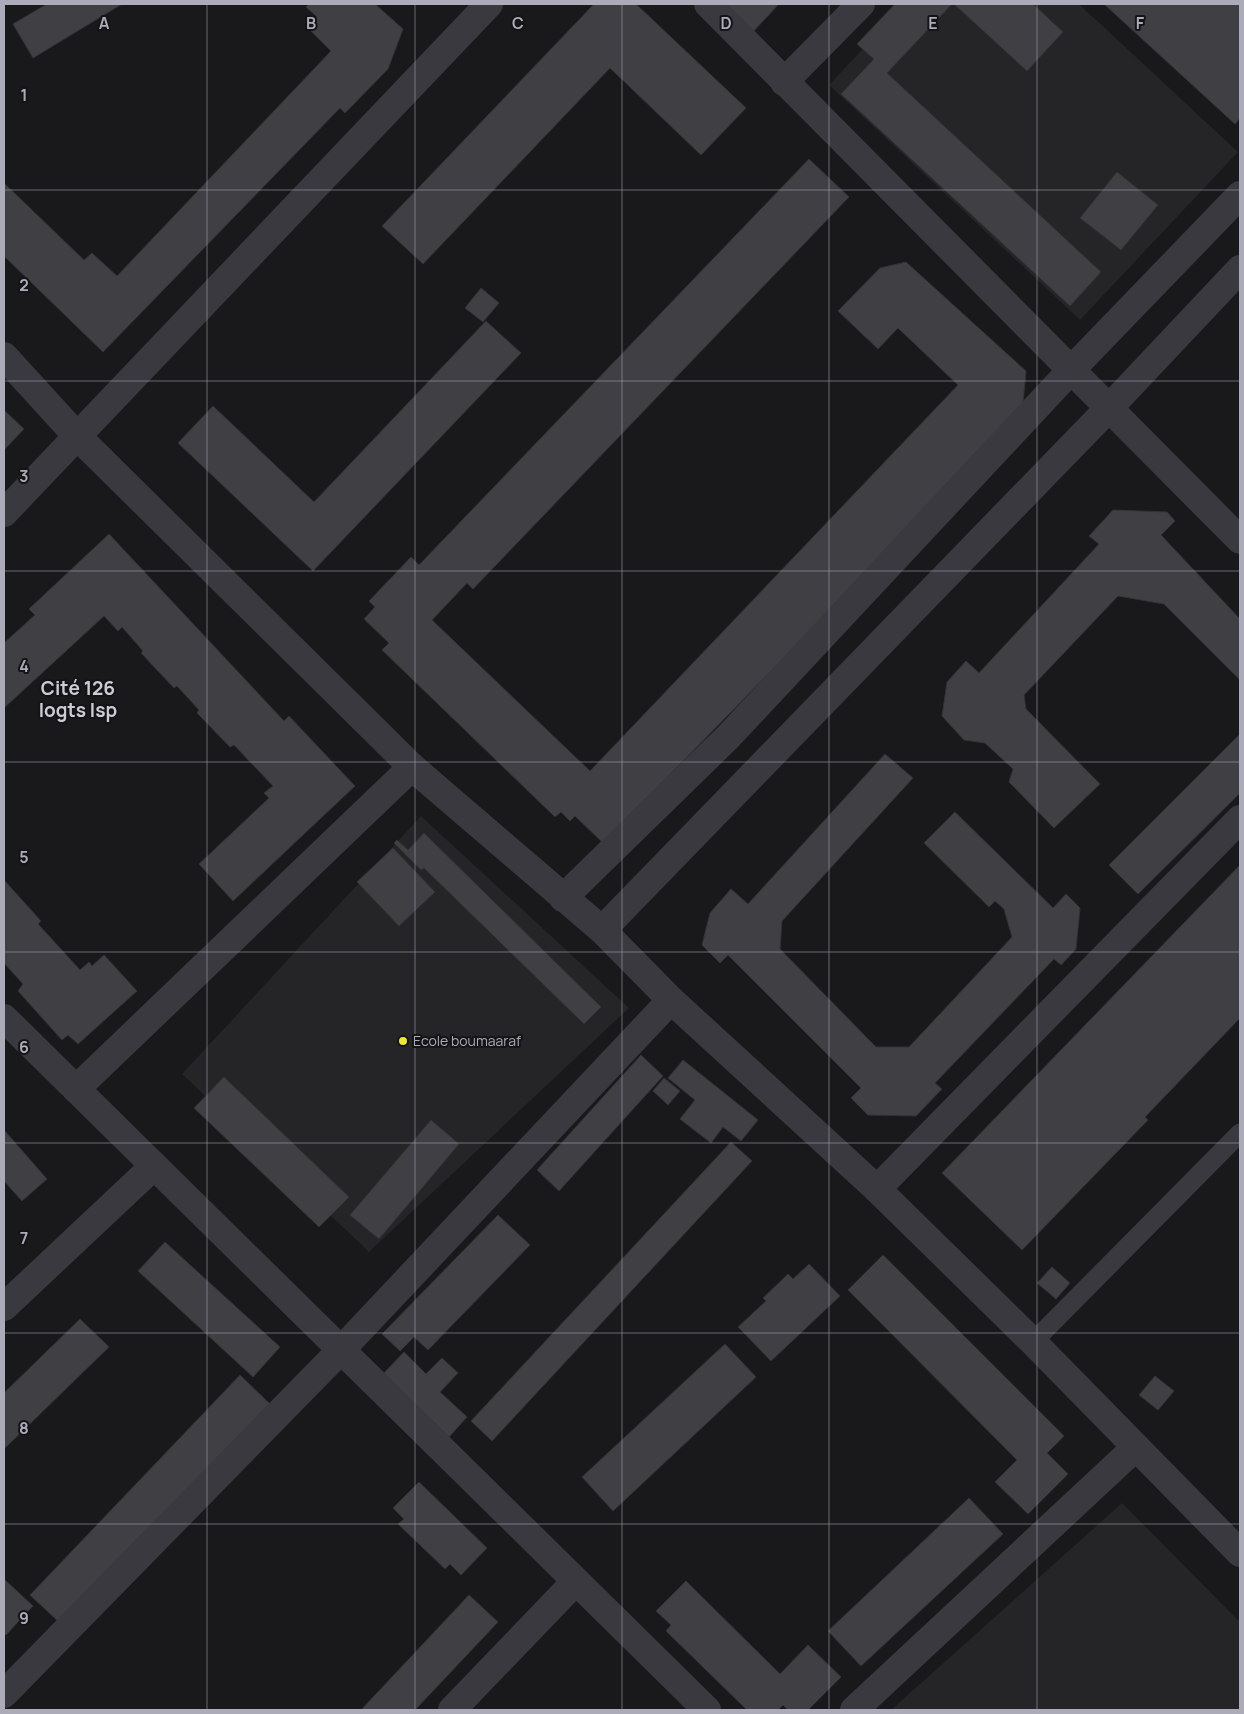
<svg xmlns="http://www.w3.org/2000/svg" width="1244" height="1714" font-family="Manrope,sans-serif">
  <rect width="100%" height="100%" fill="#19181a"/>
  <g fill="#252427">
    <path d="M905,4H1079L1238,152L1080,320L829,85Z"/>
    <path d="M421,816L629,1008L369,1252L182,1074Z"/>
    <path d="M1122,1503L1240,1622V1710H891Z"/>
  </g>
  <g fill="#403f44" stroke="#333236">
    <path d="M47,4H122L33,58L13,24Z"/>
    <path d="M309,4H375L403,29L388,69L345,113L340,108L103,352L4,256V183L84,260L92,253L117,276L331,51L307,27L317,17L306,7Z"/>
    <path d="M594,4H636L746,108L701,155L610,68L423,264L382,226Z"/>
    <path d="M719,4H779L751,34Z"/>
    <path d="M895,4H952L887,73L1101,272L1070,306L841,94L874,59L857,44Z"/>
    <path d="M954,4H1033L1063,32L1027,71Z"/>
    <path d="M1104,4H1240V118L1235,124Z"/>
    <path d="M809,159L849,197L473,589L467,583L432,620L590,771L958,385L898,328L878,349L838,311L880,268L906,262L1026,371L1022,414L603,843L575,816L570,821L561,812L555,817L382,650L389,643L364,619L375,607L369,601L411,557L419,565Z"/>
    <path d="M1117,172L1158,205L1121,250L1080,218Z"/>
    <path d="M481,288L499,303L483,322L465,308Z"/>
    <path d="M486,321L521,353L313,571L178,443L213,406L314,502Z"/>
    <path d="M4,410L24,429L4,450Z"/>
    <path d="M1113,510L1167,512L1175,521L1161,535L1240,619V680L1164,604L1118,596L1024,695L1026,709L1100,784L1054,828L1009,782L1013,769L985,743L964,740L942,716L947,682L966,661L979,673L1099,544L1089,536Z"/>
    <path d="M109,534L284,721L289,716L355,786L233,901L199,864L269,798L264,793L273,786L234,745L230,747L197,713L199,710L177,686L174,688L141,653L143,651L122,627L118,631L104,616L4,708V643L35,615L29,609Z"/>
    <path d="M1240,734V793L1138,894L1109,865Z"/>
    <path d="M885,754L913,778L782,921L780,949L876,1047H909L1012,937L1004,909L995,901L989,907L924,843L955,812L1053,908L1066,894L1080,908L1076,949L1061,965L1054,959L935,1083L942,1089L916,1116L868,1115L851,1098L861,1088L728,955L720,963L702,945L710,913L731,889L748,904Z"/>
    <path d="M424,833L601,1007L584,1024L424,868L421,870L394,843L397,840L408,850Z"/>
    <path d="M393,848L435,892L399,926L357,882Z"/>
    <path d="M1240,865V1018L1145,1117L1148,1120L1022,1250L942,1173Z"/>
    <path d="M4,880L41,921L38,924L80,970L89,962L92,966L104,955L137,991L78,1044L68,1035L62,1040L18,991L23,984L4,963Z"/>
    <path d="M641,1055L663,1076L559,1191L537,1170Z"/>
    <path d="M683,1060L758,1120L741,1141L723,1127L711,1143L680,1119L695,1100L668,1078Z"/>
    <path d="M224,1077L349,1197L319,1227L194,1108Z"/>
    <path d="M664,1078L680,1091L668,1105L653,1091Z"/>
    <path d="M431,1120L459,1144L379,1239L350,1215Z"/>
    <path d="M4,1130L47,1179L22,1201L4,1181Z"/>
    <path d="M731,1142L752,1161L492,1441L471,1421Z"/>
    <path d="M498,1215L530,1245L428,1350L414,1337L400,1351L382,1334Z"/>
    <path d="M165,1242L280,1347L253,1377L138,1271Z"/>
    <path d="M883,1255L1064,1436L1047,1453L1068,1474L1028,1514L995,1482L1017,1460L848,1290Z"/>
    <path d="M809,1264L840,1296L771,1361L738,1327L766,1301L763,1298L788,1274L793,1279Z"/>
    <path d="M1052,1267L1070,1283L1056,1299L1037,1283Z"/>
    <path d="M80,1319L109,1347L4,1449V1393Z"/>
    <path d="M725,1344L756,1377L613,1511L582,1477Z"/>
    <path d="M404,1352L426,1374L442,1358L458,1373L440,1392L467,1417L449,1437L383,1374Z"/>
    <path d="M240,1375L270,1404L60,1623L30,1595Z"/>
    <path d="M1155,1376L1174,1391L1158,1410L1139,1395Z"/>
    <path d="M419,1482L487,1548L461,1575L450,1564L445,1569L398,1524L404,1519L393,1508Z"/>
    <path d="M969,1498L1003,1534L861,1666L828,1631Z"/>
    <path d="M4,1579L33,1606L6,1635L4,1633Z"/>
    <path d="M686,1581L780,1674L808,1645L841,1677L808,1710H788L783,1705L778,1710H747L666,1631L671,1625L656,1611Z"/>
    <path d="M469,1595L498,1622L415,1710H361Z"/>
  </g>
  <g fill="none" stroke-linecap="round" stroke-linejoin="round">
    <path stroke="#3a393f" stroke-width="19" d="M1033,1342L1240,1133"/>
    <g stroke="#3a393f" stroke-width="28">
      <path d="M708,4L1240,540"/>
      <path d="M784,82L861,4"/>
      <path d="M4,356L77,436L412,767L602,930L671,1000L877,1189L1033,1342L1240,1553"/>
      <path d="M4,513L489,4"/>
      <path d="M563,898L728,737L1072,369L1240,195"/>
      <path d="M602,930L1109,408L1240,269"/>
      <path d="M4,1018L707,1710"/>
      <path d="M76,1089L412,767"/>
      <path d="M877,1189L1240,819"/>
      <path d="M4,1307L154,1166"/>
      <path d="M4,1694L341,1350L671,1000"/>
      <path d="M452,1710L576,1581"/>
      <path d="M854,1710L1136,1447"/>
    </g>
  </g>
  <path fill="none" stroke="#ababba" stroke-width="1" stroke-opacity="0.55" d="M207,4V1710M415,4V1710M622,4V1710M829,4V1710M1037,4V1710M4,190H1240M4,381H1240M4,571H1240M4,762H1240M4,952H1240M4,1143H1240M4,1333H1240M4,1524H1240"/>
  <circle fill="#f0e33a" stroke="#141315" stroke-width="2" cx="403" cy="1041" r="5"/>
  <g text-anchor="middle" stroke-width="4" stroke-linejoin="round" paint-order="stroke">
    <g font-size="14" fill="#ababba" stroke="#141315" text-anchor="start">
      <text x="413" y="1046">Ecole boumaaraf</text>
    </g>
    <g font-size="19" font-weight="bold" fill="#cbccd6" stroke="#141315">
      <text x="78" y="695">Cité 126<tspan x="78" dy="22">logts lsp</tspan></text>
    </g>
  </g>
  <g font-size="16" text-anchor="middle" font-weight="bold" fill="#ababba" stroke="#141315" stroke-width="4" stroke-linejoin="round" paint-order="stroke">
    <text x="104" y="29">A</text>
    <text x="311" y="29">B</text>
    <text x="518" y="29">C</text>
    <text x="726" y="29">D</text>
    <text x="933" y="29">E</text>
    <text x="1140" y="29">F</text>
    <text x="24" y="101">1</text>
    <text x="24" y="291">2</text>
    <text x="24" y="482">3</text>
    <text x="24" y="672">4</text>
    <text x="24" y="863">5</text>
    <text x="24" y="1053">6</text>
    <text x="24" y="1244">7</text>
    <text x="24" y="1434">8</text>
    <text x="24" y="1624">9</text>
  </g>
  <rect width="1244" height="1714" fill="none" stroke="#ababba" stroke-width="10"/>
</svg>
